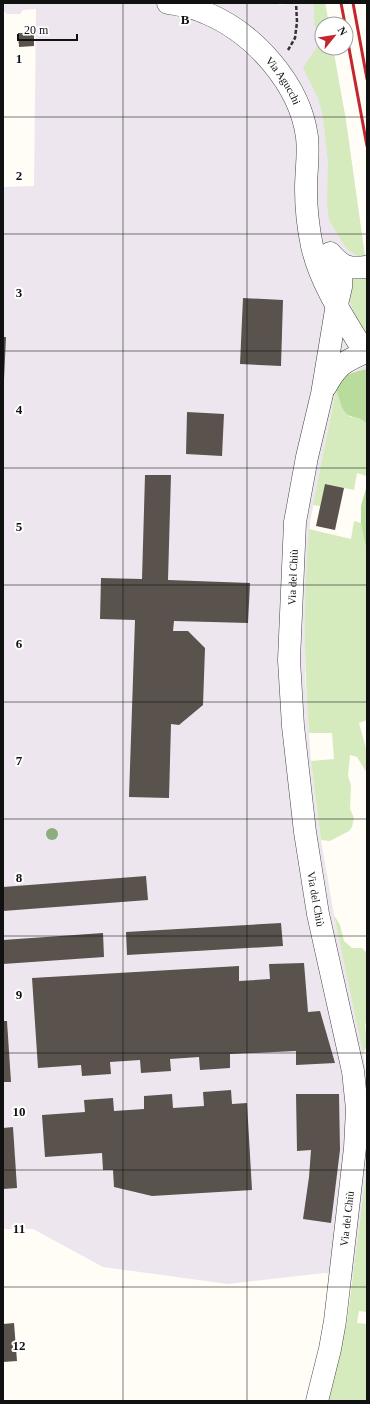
<svg xmlns="http://www.w3.org/2000/svg" width="370" height="1404" font-family="'Times New Roman',serif">
  <rect width="100%" height="100%" fill="#fffdf5"/>
  <path fill="#eee6ef" d="M3,3H279V5L292,3H325L329,24H322V48H333L346,121L367,274V369L350,373L336,390L310,522L306,578L305,676L311,761L321,840L334,915L359,1031L367,1078V1166L353,1277L324,1273L228,1284L103,1267L33,1229H3V187L34,186L36,9L23,10L20,14H7L3,10Z"/>
  <g fill="#d5ebbd">
    <path d="M312,3H325L329,24H322V48H333L346,121L365,256H358L349,251L344,245L329,220L327,205L328,162L323,117L318,98L303,68L319,44V38L314,24V7Z"/>
    <path d="M367,274V337C357,319 340,295 356,275Z"/>
    <path d="M336,390L339,397L341,404L350,417C358,418 363,418 367,425L366,476L357,473L354,490L325,484L320,506L313,505Z"/>
    <path d="M354,521L361,523L365,544L367,546V720L359,723L367,752V773L357,757L350,755L348,776L351,785L350,809L354,818L352,827L349,831L330,841L321,840L311,761L334,759L332,733H309C304,666 303,597 309,529L351,539Z"/>
    <path d="M334,915L340,925L344,941L352,948H362L367,953V1021L365,1024L367,1046L363,1053Z"/>
    <path d="M367,1166V1312L359,1311L357,1323L367,1324V1401H328L347,1322Z"/>
  </g>
  <g fill="#b9dc9c">
    <path d="M367,369V425C362,415 351,420 345,412C340,406 340,398 336,390C342,375 352,372 367,369Z"/>
    <path d="M367,464V546L365,544L361,523V506L367,485L366,467Z"/>
  </g>
  <g fill="#5a524d">
    <path d="M18,33H34V46L19,47Z"/>
    <path d="M243,298L283,300L281,366L240,364Z"/>
    <path d="M3,337H6L4,380H3Z"/>
    <path d="M187,412L224,414L222,456L186,454Z"/>
    <path d="M145,475H171L168,580L250,583L248,623L174,621L173,631H188L205,648L203,705L179,725L171,724L169,798L129,797L135,620L100,619L101,578L142,579Z"/>
    <path d="M325,484L344,488L335,530L316,526Z"/>
    <path d="M146,876L148,900L3,911V887Z"/>
    <path d="M281,923L283,946L127,955L126,932Z"/>
    <path d="M103,933L104,957L3,964V940Z"/>
    <path d="M304,963L308,1012L320,1011L335,1063L296,1065V1051L230,1054V1068L200,1070L199,1057L170,1059L171,1071L141,1073L140,1060L110,1062L111,1074L82,1076L81,1065L38,1068L32,978L239,966V981L270,979L269,964Z"/>
    <path d="M3,1021H7L11,1082H3Z"/>
    <path d="M231,1090L232,1104L247,1103L252,1190L152,1196L114,1187L113,1170H103L102,1153L45,1157L42,1115L85,1112L84,1100L113,1098L114,1111L144,1109V1096L172,1094L173,1108L204,1106L203,1092Z"/>
    <path d="M296,1094H339L340,1150L331,1223L303,1219L309,1177L311,1150L297,1151Z"/>
    <path d="M13,1127L17,1188L3,1189V1128Z"/>
    <path d="M14,1323L17,1361L3,1362V1324Z"/>
  </g>
  <g fill="none" stroke-linecap="round" stroke-linejoin="round">
    <g stroke="#444" stroke-width="23">
      <g id="minor">
        <path id="s1" d="M168,3C181,5 195,8 206,13C254,33 300,84 307,137C309,155 306,171 306,189C306,208 308,227 312,246C320,282 343,317 362,348L367,353"/>
        <path d="M330,253C342,267 348,269 366,267"/>
        <path d="M326,386C337,365 345,361 366,352"/>
        <path id="s2" d="M317,1401L330,1349L335,1321L355,1148L357,1109L353,1071L318,914L305,832L293,726L289,660L295,522L307,457L322,394L337,304L341,287V272L338,262"/>
      </g>
    </g>
    <path stroke="#333" stroke-width="2.5" stroke-dasharray="4 2" stroke-linecap="butt" d="M288,50L295,38L297,22L296,3"/>
    <use href="#minor" stroke="#fff" stroke-width="22"/>
    <g stroke="#c4262e" stroke-width="3">
      <path d="M341,3L345,24"/>
      <path d="M353,3L367,79"/>
      <path d="M346,32L367,146"/>
    </g>
  </g>
  <circle fill="#8dad7f" cx="52" cy="834" r="6"/>
  <path fill="none" stroke="#111" stroke-width="1" stroke-opacity="0.55" d="M123,3V1401M247,3V1401M3,117H367M3,234H367M3,351H367M3,468H367M3,585H367M3,702H367M3,819H367M3,936H367M3,1053H367M3,1170H367M3,1287H367"/>
  <g text-anchor="middle" stroke-width="4" stroke-linejoin="round" paint-order="stroke">
    <g font-size="11" fill="#111" stroke="#fff">
      <text dy="4" stroke="none"><textPath href="#s1" startOffset="144">Via Agucchi</textPath></text>
      <text dy="4" stroke="none"><textPath href="#s2" startOffset="833">Via del Chiù</textPath></text>
      <text transform="translate(316 899) rotate(80)" y="4">Via del Chiù</text>
      <text dy="4" stroke="none"><textPath href="#s2" startOffset="185">Via del Chiù</textPath></text>
    </g>
  </g>
  <g font-size="13" text-anchor="middle" font-weight="bold" fill="#111" stroke="#fff" stroke-width="4" stroke-linejoin="round" paint-order="stroke">
    <text x="185" y="24">B</text>
    <text x="19" y="63">1</text>
    <text x="19" y="180">2</text>
    <text x="19" y="297">3</text>
    <text x="19" y="414">4</text>
    <text x="19" y="531">5</text>
    <text x="19" y="648">6</text>
    <text x="19" y="765">7</text>
    <text x="19" y="882">8</text>
    <text x="19" y="999">9</text>
    <text x="19" y="1116">10</text>
    <text x="19" y="1233">11</text>
    <text x="19" y="1350">12</text>
  </g>
  <rect width="370" height="1404" fill="none" stroke="#111111" stroke-width="8"/>
  <g transform="translate(334 36) rotate(60)"><circle r="19" fill="#ffffff" stroke="#a0a0a0"/>
  <path d="M0-3L7 15L0 10L-7 15Z" fill="#c4262e"/>
  <text y="-6" font-size="11" font-weight="bold" text-anchor="middle" fill="#111111">N</text>
  </g>
  <path d="M18 34v6h59v-6" fill="none" stroke="#111111" stroke-width="2"/>
  <text x="24" y="34" font-size="12" fill="#111111" stroke="#ffffff" stroke-width="3" paint-order="stroke">20 m</text>
</svg>
